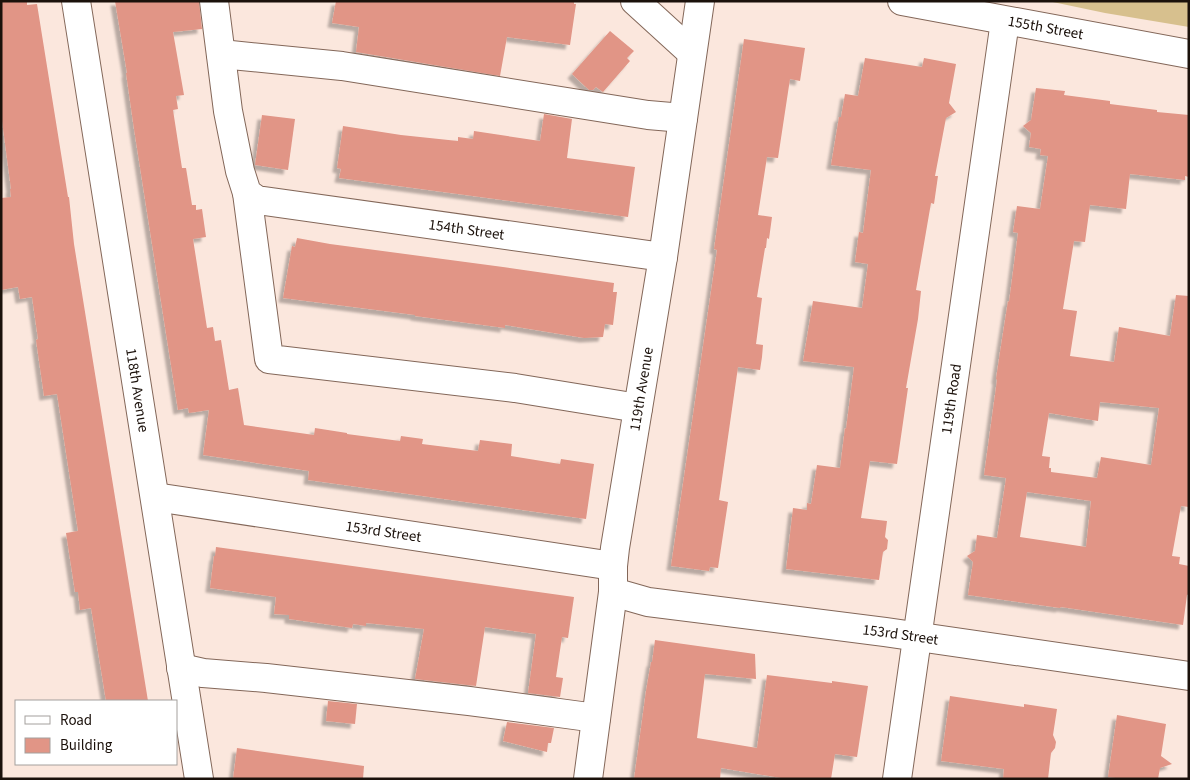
<svg xmlns="http://www.w3.org/2000/svg" width="1190" height="780" font-family="'Source Sans 3',sans-serif">
  <defs>
    <filter id="shadow"><feDropShadow dx="-4.5" dy="4.5" stdDeviation="1" flood-color="#0004"/></filter>
  </defs>
  <rect width="100%" height="100%" fill="#fbe7dd"/>
  <path fill="#d7c08e" d="M1048,1H1189V27L1105,13Z"/>
  <g fill="#e19586" fill-rule="evenodd" filter="url(#shadow)">
    <path d="M1,1H27V5L37,4L68,197H69L74,244L148,701H106L91,608L80,610L78,592H75L66,533L78,531L57,394L44,396L36,340L38,339L32,297L20,299L18,287L1,290V198L11,197L10,189H11L1,113Z"/>
    <path d="M115,1H199L202,29L173,32L184,95L176,96L178,109L173,110L182,168H186L192,205H196V210L202,209L206,237L193,239L207,328L213,327L215,341L221,340L229,390L238,388L244,425L314,435L315,428L347,433V434L400,441L401,436L423,439L422,444L478,451L480,440L512,444L511,456L560,464L561,459L594,464L586,519L308,480L309,471L203,455L209,410L189,413L188,408L178,410L134,129L126,73H127Z"/>
    <path d="M336,1H574V4H576L570,45L507,37L500,76L356,52L359,27L332,23Z"/>
    <path d="M610,31L634,51L627,58L630,61L603,92L596,87L593,90H589L572,74Z"/>
    <path d="M744,39L805,48L800,81L790,79L778,158L767,157L758,215L772,217L769,239L767,238L766,248H765L757,297L762,298L756,344L763,345L762,357L760,370L738,367L719,500L728,502L718,568L710,567L709,571L671,566L717,250L714,249Z"/>
    <path d="M865,58L922,67L924,58L956,64L949,103L956,112L946,118L935,176H938L934,204L931,203L916,290L921,291L918,319L906,388H908L897,464L870,461L861,518L887,521L885,537L888,540L887,549L883,552L879,580L786,569L793,508L807,510V503L811,504L817,465L840,468L845,428L846,429L854,367L803,361L813,301L862,308L868,264L855,262L859,232L863,233L871,170L831,165L839,117H841L845,94L858,96Z"/>
    <path d="M1036,88L1065,91L1064,95L1110,101V104L1157,110V112L1189,115V177L1185,176V180L1130,174L1126,209L1090,205L1085,242L1074,241L1063,309L1077,311L1070,356L1114,362L1119,327L1170,336L1176,295L1189,296V507L1181,506L1172,556L1180,557L1179,564L1189,566V594L1187,595L1183,625L1061,607L1060,608L968,595L973,562L967,556L975,551L977,535L997,538L1006,478L984,475L997,380L996,379L1000,352L1008,301L1009,302L1018,233L1013,232L1017,206L1040,209L1048,156L1040,155L1041,149L1029,147L1031,133L1023,126L1031,120ZM1100,402L1159,408L1151,465L1101,457L1097,478L1051,472V468H1049L1050,457L1042,456L1049,413L1098,421ZM1027,492L1091,501L1086,547L1020,537Z"/>
    <path d="M544,114L572,119L567,158L635,167L628,217L339,178L341,169L337,168L343,126L401,135L458,141V137L473,139L474,131L540,141Z"/>
    <path d="M262,115L295,119L288,170L255,165Z"/>
    <path d="M297,238L330,244L503,267L614,283L613,292H617L613,325L605,324L603,337L584,338L505,325V328L415,316V315L283,298L292,246L295,247Z"/>
    <path d="M216,547L574,597L568,638L562,637L556,677L563,678L560,697L528,693L536,634L485,627L476,686L415,679L424,629L366,623V626L353,624L352,628L289,619V615L274,614L276,597L210,588L214,556H215Z"/>
    <path d="M655,640L755,654L756,679L705,674L697,738L757,748L767,675L832,683V681L868,686L857,757L835,754L831,779H787L721,768L720,779H634L646,691L651,662H652Z"/>
    <path d="M950,696L1024,707V704L1057,709L1053,735L1056,742L1055,748L1051,753L1048,779H1003L1004,769L941,761Z"/>
    <path d="M328,701L357,704L355,724L326,721Z"/>
    <path d="M1117,715L1166,724L1161,756L1172,764L1160,768L1158,779H1123L1108,777Z"/>
    <path d="M507,722L554,728L551,743H548L547,752L503,741Z"/>
    <path d="M237,748L364,766L363,779H233Z"/>
  </g>
  <g fill="none" stroke-linecap="round" stroke-linejoin="round">
    <g stroke="#836759" stroke-width="30">
      <g id="minor">
        <path id="s1" d="M76,1L199,779"/>
        <path id="s2" d="M214,1L228,111L240,171L247,193L257,200L663,257"/>
        <path d="M635,1L692,53"/>
        <path id="s3" d="M902,1L1189,54"/>
        <path d="M221,54L342,66L648,115L683,118"/>
        <path d="M247,193L269,359L515,388L638,408"/>
        <path id="s4" d="M155,497L613,566"/>
        <path id="s5" d="M613,592L648,602L885,632L1189,676"/>
        <path d="M181,668L203,673L266,678L469,701L596,718"/>
        <path id="s6" d="M588,779L613,592V566L615,548L663,257L700,1"/>
        <path id="s7" d="M897,779L1005,21"/>
      </g>
    </g>
    <use href="#minor" stroke="#fff" stroke-width="28"/>
  </g>
  <g text-anchor="middle" stroke-width="4" stroke-linejoin="round" paint-order="stroke">
    <g font-size="15" fill="#1b110b" stroke="#fff">
      <text dy="5" stroke="none"><textPath href="#s3" startOffset="146">155th Street</textPath></text>
      <text dy="5" stroke="none"><textPath href="#s2" startOffset="419">154th Street</textPath></text>
      <text dy="5" stroke="none"><textPath href="#s1" startOffset="394">118th Avenue</textPath></text>
      <text dy="5" stroke="none"><textPath href="#s6" startOffset="394">119th Avenue</textPath></text>
      <text dy="5" stroke="none"><textPath href="#s7" startOffset="384">119th Road</textPath></text>
      <text dy="5" stroke="none"><textPath href="#s4" startOffset="231">153rd Street</textPath></text>
      <text dy="5" stroke="none"><textPath href="#s5" startOffset="291">153rd Street</textPath></text>
    </g>
  </g>
  <rect width="1190" height="780" fill="none" stroke="#1b110b" stroke-width="5"/>
  <rect x="15" y="700" width="162" height="65" fill="#ffffff" stroke="#a4a09d"/>
  <rect x="25" y="716" width="25" height="8" fill="#ffffff" stroke="#a4a09d"/>
  <text x="60" y="725" font-size="15" fill="#1b110b">Road</text>
  <rect x="25" y="738" width="25" height="15" fill="#e19586" stroke="#a4a09d"/>
  <text x="60" y="750" font-size="15" fill="#1b110b">Building</text>
</svg>
